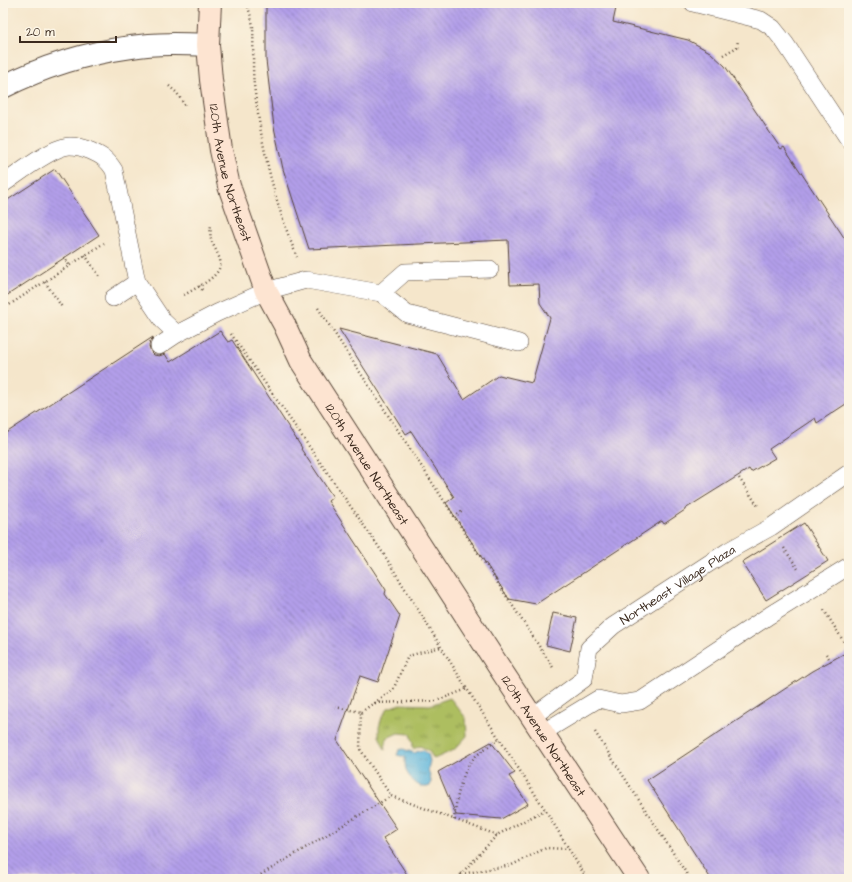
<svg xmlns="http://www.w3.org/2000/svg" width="852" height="882" font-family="'Architects Daughter',sans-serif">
  <defs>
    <pattern id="park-tufts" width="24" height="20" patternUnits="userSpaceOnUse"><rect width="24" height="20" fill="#adbe61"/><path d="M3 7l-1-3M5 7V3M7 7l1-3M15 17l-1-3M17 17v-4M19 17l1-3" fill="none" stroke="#8e9b4f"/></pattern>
    <pattern id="water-ripples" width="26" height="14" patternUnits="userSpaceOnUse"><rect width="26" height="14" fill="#5fb6dc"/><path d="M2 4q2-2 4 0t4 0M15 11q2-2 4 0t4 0" fill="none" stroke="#5094b2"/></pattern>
    <pattern id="building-back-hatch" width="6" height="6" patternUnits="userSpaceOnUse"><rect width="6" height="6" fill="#b29fea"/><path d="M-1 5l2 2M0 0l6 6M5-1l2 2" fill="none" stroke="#9282bd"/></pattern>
  </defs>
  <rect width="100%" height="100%" fill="#fcf5e5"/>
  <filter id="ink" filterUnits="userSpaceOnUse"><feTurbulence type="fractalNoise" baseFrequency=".025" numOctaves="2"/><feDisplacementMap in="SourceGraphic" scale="8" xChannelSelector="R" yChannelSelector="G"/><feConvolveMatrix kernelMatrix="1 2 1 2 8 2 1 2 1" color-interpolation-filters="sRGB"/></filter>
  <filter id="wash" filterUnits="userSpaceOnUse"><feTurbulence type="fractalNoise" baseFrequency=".012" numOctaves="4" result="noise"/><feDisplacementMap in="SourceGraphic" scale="16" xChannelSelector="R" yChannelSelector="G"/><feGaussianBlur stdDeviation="0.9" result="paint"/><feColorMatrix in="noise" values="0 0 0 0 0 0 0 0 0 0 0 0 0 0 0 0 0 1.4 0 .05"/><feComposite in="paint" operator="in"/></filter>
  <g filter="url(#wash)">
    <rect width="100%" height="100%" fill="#f5e6cb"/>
    <path fill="url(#park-tufts)" stroke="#747440" d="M450,698L466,718L467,736L454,750L434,759L428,750L420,746L414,749L412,747L413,744L410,734L398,733L387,738L385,749L379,736V727L382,717L388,708L400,704L430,705Z"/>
    <path fill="url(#water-ripples)" stroke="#4d707d" d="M403,749L415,753L416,752L423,750L428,754L430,761L428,769L431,781L430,786C420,791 409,778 406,770C405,766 405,761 405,757L397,755L399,750Z"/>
    <g id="blocks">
      <g fill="url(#building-back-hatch)">
        <path d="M266,3H596L616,8L613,22L688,40L710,52L725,66L781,149L784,147L849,245V402L817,423L815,418L769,449L775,458L751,472L749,469L685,509V510L664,524L662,521L536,604L509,599L446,503L454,497L411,431L406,434L339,329L437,354L464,399L499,375L532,383L550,318L540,303L539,284L510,285L508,240L309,249L283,169L274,127L266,60Z"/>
        <path d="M55,169L99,235L3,298V203Z"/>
        <path d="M220,331L228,342L232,340L302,448L301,449L333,497L328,501L386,590L385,594L400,616L378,682L360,676L337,740L397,829L383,838L410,879H3V435L153,337V338L150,341L149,346L151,352L154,355L159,356L165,354L170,362Z"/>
        <path d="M804,523L828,561L766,600L742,562Z"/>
        <path d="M553,613L577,618L570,651L546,645Z"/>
        <path d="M849,651V879H711L647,780L812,671Z"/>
        <path d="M491,742L515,773L509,776L528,804L501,819L456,815L438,772Z"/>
      </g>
    </g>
  </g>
  <g filter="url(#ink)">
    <use href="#blocks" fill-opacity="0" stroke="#574638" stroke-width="1"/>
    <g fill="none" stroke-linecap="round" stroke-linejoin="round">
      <g stroke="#574638" stroke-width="18">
        <g id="lane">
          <path d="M693,3L761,20L773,28L785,43L849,140"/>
          <path d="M3,184C18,174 53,146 70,146C77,146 84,148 91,151C102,156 107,159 114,170L137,282L163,321L177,334L217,313L266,291L306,280L381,293L407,314L519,343"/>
          <path d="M381,293L405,272L490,269"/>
          <path d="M113,298L137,282"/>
          <path d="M159,346L177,334"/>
          <path id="s1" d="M532,717L584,679L589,648L613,626L728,551L771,527L849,473"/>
          <path d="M542,733L598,699L621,704L640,701L770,615L849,566"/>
        </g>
      </g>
      <g stroke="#574638" stroke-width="24">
        <path id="street" d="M3,87C42,67 88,53 131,47C157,43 183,44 208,45"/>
      </g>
      <g stroke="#574638" stroke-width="24">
        <g id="secondary">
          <path id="s2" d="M210,3L208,45L211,80L221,150L229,186L266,291L284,324L301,361L499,667L639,879"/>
        </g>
      </g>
      <g stroke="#574638" stroke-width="2.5" stroke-dasharray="1 3" stroke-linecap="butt">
        <path d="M247,3C249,11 252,19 253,27C254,46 252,66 254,85C261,144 274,202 297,257"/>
        <path d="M723,55L737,47L738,40"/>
        <path d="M169,86L177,93L185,106"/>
        <path d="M85,255L100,277"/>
        <path d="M64,257L69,265"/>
        <path d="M45,282L62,307"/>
        <path d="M199,286L203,291"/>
        <path d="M184,295C197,287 227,275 219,257C212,240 209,243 211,224"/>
        <path d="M318,308L554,669"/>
        <path d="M3,309L104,243"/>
        <path d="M231,334L383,553L467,689L546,811L587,879"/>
        <path d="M739,478L758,506"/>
        <path d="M454,517L463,511"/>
        <path d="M784,548L798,569"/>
        <path d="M824,610L844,642"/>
        <path d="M826,654L831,661"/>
        <path d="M375,703L436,701L467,689"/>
        <path d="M335,707L361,712L360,749L391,796L497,835"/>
        <path d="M361,712L393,690L408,656L441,647"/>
        <path d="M595,732L690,879"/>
        <path d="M454,820C456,801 460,779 470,763C477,753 489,746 499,739"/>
        <path d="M461,874L512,865L546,848L569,849"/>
        <path d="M254,879L391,796"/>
        <path d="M460,879L461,874L497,835L545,810"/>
      </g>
      <use href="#lane" stroke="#fff" stroke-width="17"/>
      <use href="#street" stroke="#fff" stroke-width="22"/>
      <use href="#secondary" stroke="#fde4d1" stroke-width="22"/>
    </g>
  </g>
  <g text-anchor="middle" stroke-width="3" stroke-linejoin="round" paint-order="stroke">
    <g font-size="13" fill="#3b2a1e" stroke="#fcf5e5">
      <text dy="5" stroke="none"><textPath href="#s2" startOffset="172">120th Avenue Northeast</textPath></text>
      <text dy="5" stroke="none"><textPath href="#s2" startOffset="497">120th Avenue Northeast</textPath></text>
      <text dy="5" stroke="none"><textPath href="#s1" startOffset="205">Northeast Village Plaza</textPath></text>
      <text dy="5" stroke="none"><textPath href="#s2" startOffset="821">120th Avenue Northeast</textPath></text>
    </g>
  </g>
  <rect width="852" height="882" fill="none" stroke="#fcf5e5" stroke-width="16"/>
  <path d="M20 36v6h96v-6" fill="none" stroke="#3b2a1e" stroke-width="2"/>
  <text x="26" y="36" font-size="12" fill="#3b2a1e" stroke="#fcf5e5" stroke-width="3" paint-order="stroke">20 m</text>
</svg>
